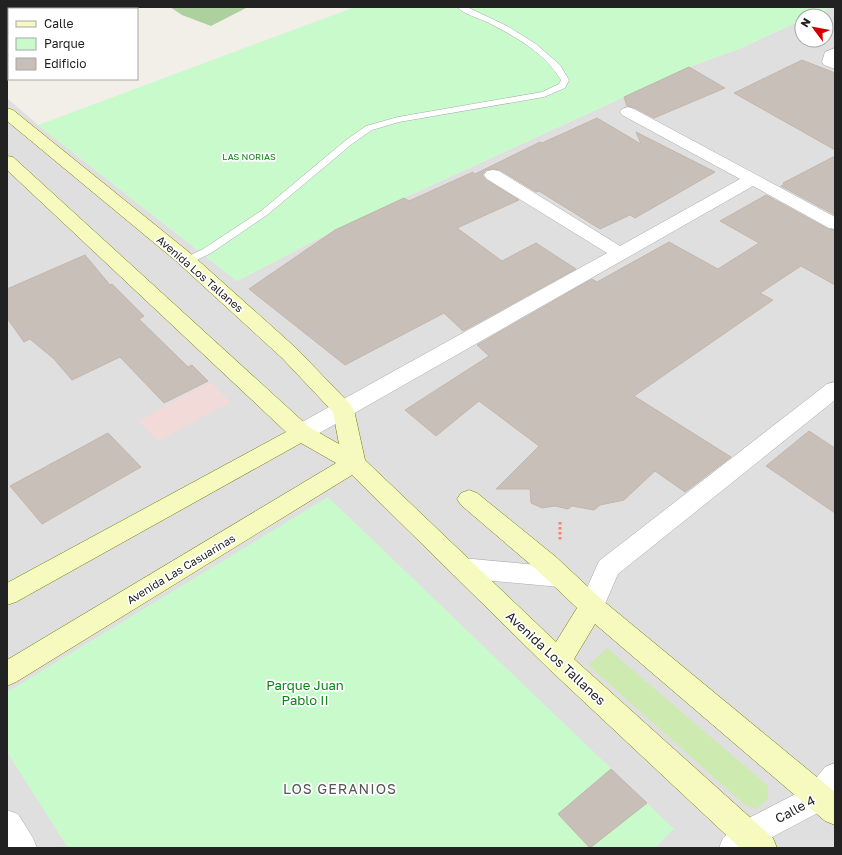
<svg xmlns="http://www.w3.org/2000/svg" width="842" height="855" font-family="'Golos Text',sans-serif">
  <rect width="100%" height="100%" fill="#f2efe9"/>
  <path fill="#e0dfdf" d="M831,7H835V848H7V98L38,125L237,281L335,230L404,198L689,67L741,48L802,20V40H826V16H812Z"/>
  <path fill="#f2dad9" d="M210,382L230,402L158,441L138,421Z"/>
  <path fill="#eef0d5" d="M29,7H141L135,9H33Z"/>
  <path fill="#cdebb0" d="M607,648L768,786V799L756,809L745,805L588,665Z"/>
  <path fill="#add19e" d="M170,7H248L211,26L182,15Z"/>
  <g fill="#c8facc">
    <path d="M355,7H831L812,16H802V20L741,48L689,67L404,198L335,230L237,281L38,125Z"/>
    <path d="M328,497L674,829L655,848H68L7,752V692Z"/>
  </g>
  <g fill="#c7bfb8" stroke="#c4b6ab">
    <path d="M802,60L835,73V150L734,93Z"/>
    <path d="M689,67L725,88L654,118L635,108L627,106L624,97Z"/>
    <path d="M597,118L641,144L636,132L715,172L635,218L630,215L600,229L539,191L536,192L500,170L493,169L486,170L482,175L486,180L519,200L457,228L502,261L536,243L576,269L463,331L444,313L345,365L249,289L335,230L404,198L409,201L473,172L475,174L540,142L542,143Z"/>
    <path d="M835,156V215L781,186L785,184L783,183Z"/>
    <path d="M766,195L828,229L835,230V285L801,266L760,293L773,300L634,396L731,457L685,492L655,471L624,500L600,505L594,510L572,506L568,509L555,506L542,508L531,503L530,489H496L539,446L479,401L436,436L405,410L489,356L477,345L592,279L597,282L669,242L718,269L759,243L720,221Z"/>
    <path d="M85,255L110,285L112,284L144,316L139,319L188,367L192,365L208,381L164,403L120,357L72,380L54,359L30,339L24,342L7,318V289Z"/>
    <path d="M809,431L835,448V513L766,466Z"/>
    <path d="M108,433L141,467L42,524L10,486Z"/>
    <path d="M611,769L647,803L590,848L558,814Z"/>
  </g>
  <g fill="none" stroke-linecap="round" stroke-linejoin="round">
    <g stroke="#a9a9a9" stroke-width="1">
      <path id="lane" d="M457,7H467L507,26L536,44L560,65L569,80L565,88L544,97L399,122L372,130L352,144L267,215L211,253L191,263H183L182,261L183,259L203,249L261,211L346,140L366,126L398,117L542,92L559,84L561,80C544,52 516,37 487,22C478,18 464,14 457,7Z"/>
    </g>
    <g stroke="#a9a9a9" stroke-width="1">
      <g id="street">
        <path d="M835,48V69L824,65L822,62L825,52Z"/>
        <path d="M628,107L634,109L835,217V229L829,228L753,186L309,439L301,441L293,439L290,433L293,427L607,253L487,179L484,175L487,171L493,170L499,171L620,246L740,179L622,115L620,112L622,109Z"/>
        <path d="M835,382V400L618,574L601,613L592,616L583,613L579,606L599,561L827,384Z"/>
        <path d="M462,558L560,567L569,570L572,577L569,584L560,587L462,578L453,575L450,568L453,561Z"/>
        <path d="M835,763V799L829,807L759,844L755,848H719L723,838L737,824L809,787L825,767Z"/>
        <path d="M7,810L18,814L33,838L37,848H7Z"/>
      </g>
    </g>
    <g stroke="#707d05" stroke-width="1">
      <path id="secondary" d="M7,108L13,110L190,253L296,348L351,405L354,410L365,460L556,642L577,608L538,571L461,505L457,499L461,493L469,490L477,493L556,557L601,599L835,792V825L825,821L595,624L574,659L773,838L777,848H740L549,669L352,475L16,682L7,686V660L336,463L301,443L16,602L7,605V583L286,432L7,170V156L13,157L309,427L339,444L333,412L282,358L176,261L7,121Z"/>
    </g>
    <path stroke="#fa8072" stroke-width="3" stroke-dasharray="2.5 2.5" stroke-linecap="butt" d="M560,522V542"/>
    <use href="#lane" fill="#fff" fill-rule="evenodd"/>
    <use href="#street" fill="#fff" fill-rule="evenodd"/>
    <use href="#secondary" fill="#f7fabf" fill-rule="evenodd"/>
  </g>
  <g text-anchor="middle" stroke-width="3.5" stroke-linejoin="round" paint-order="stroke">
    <g font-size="9" fill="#0c8416" stroke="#fff">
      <text x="249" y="160">LAS NORIAS</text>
    </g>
    <g font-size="11" fill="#222" stroke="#fff">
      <text transform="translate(200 274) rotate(41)" y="4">Avenida Los Tallanes</text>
      <text transform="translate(181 569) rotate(-31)" y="4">Avenida Las Casuarinas</text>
    </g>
    <g font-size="13" fill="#222" stroke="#fff">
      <text transform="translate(556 658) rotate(43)" y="5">Avenida Los Tallanes</text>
      <text transform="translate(795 809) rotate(-28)" y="5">Calle 4</text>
    </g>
    <g font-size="13" fill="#0c8416" stroke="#fff">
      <text x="305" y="690">Parque Juan<tspan x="305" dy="15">Pablo II</tspan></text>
    </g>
    <g font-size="14" letter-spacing="1" fill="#555" stroke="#fff">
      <text x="340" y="794">LOS GERANIOS</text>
    </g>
  </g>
  <rect width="842" height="855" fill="none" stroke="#222222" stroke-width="16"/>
  <rect x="8" y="8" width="130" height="72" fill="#ffffff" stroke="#a7a7a7"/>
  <rect x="16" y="21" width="20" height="6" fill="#f7fabf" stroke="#a7a7a7"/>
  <text x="44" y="28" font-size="12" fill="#222222">Calle</text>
  <rect x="16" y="38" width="20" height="12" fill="#c8facc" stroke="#a7a7a7"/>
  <text x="44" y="48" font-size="12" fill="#222222">Parque</text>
  <rect x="16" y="58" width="20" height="12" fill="#c7bfb8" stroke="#a7a7a7"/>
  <text x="44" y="68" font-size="12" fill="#222222">Edificio</text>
  <g transform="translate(814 28) rotate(302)"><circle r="19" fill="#ffffff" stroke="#a7a7a7"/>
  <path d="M0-3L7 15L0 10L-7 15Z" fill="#d40000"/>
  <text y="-6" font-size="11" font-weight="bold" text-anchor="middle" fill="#222222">N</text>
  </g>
</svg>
